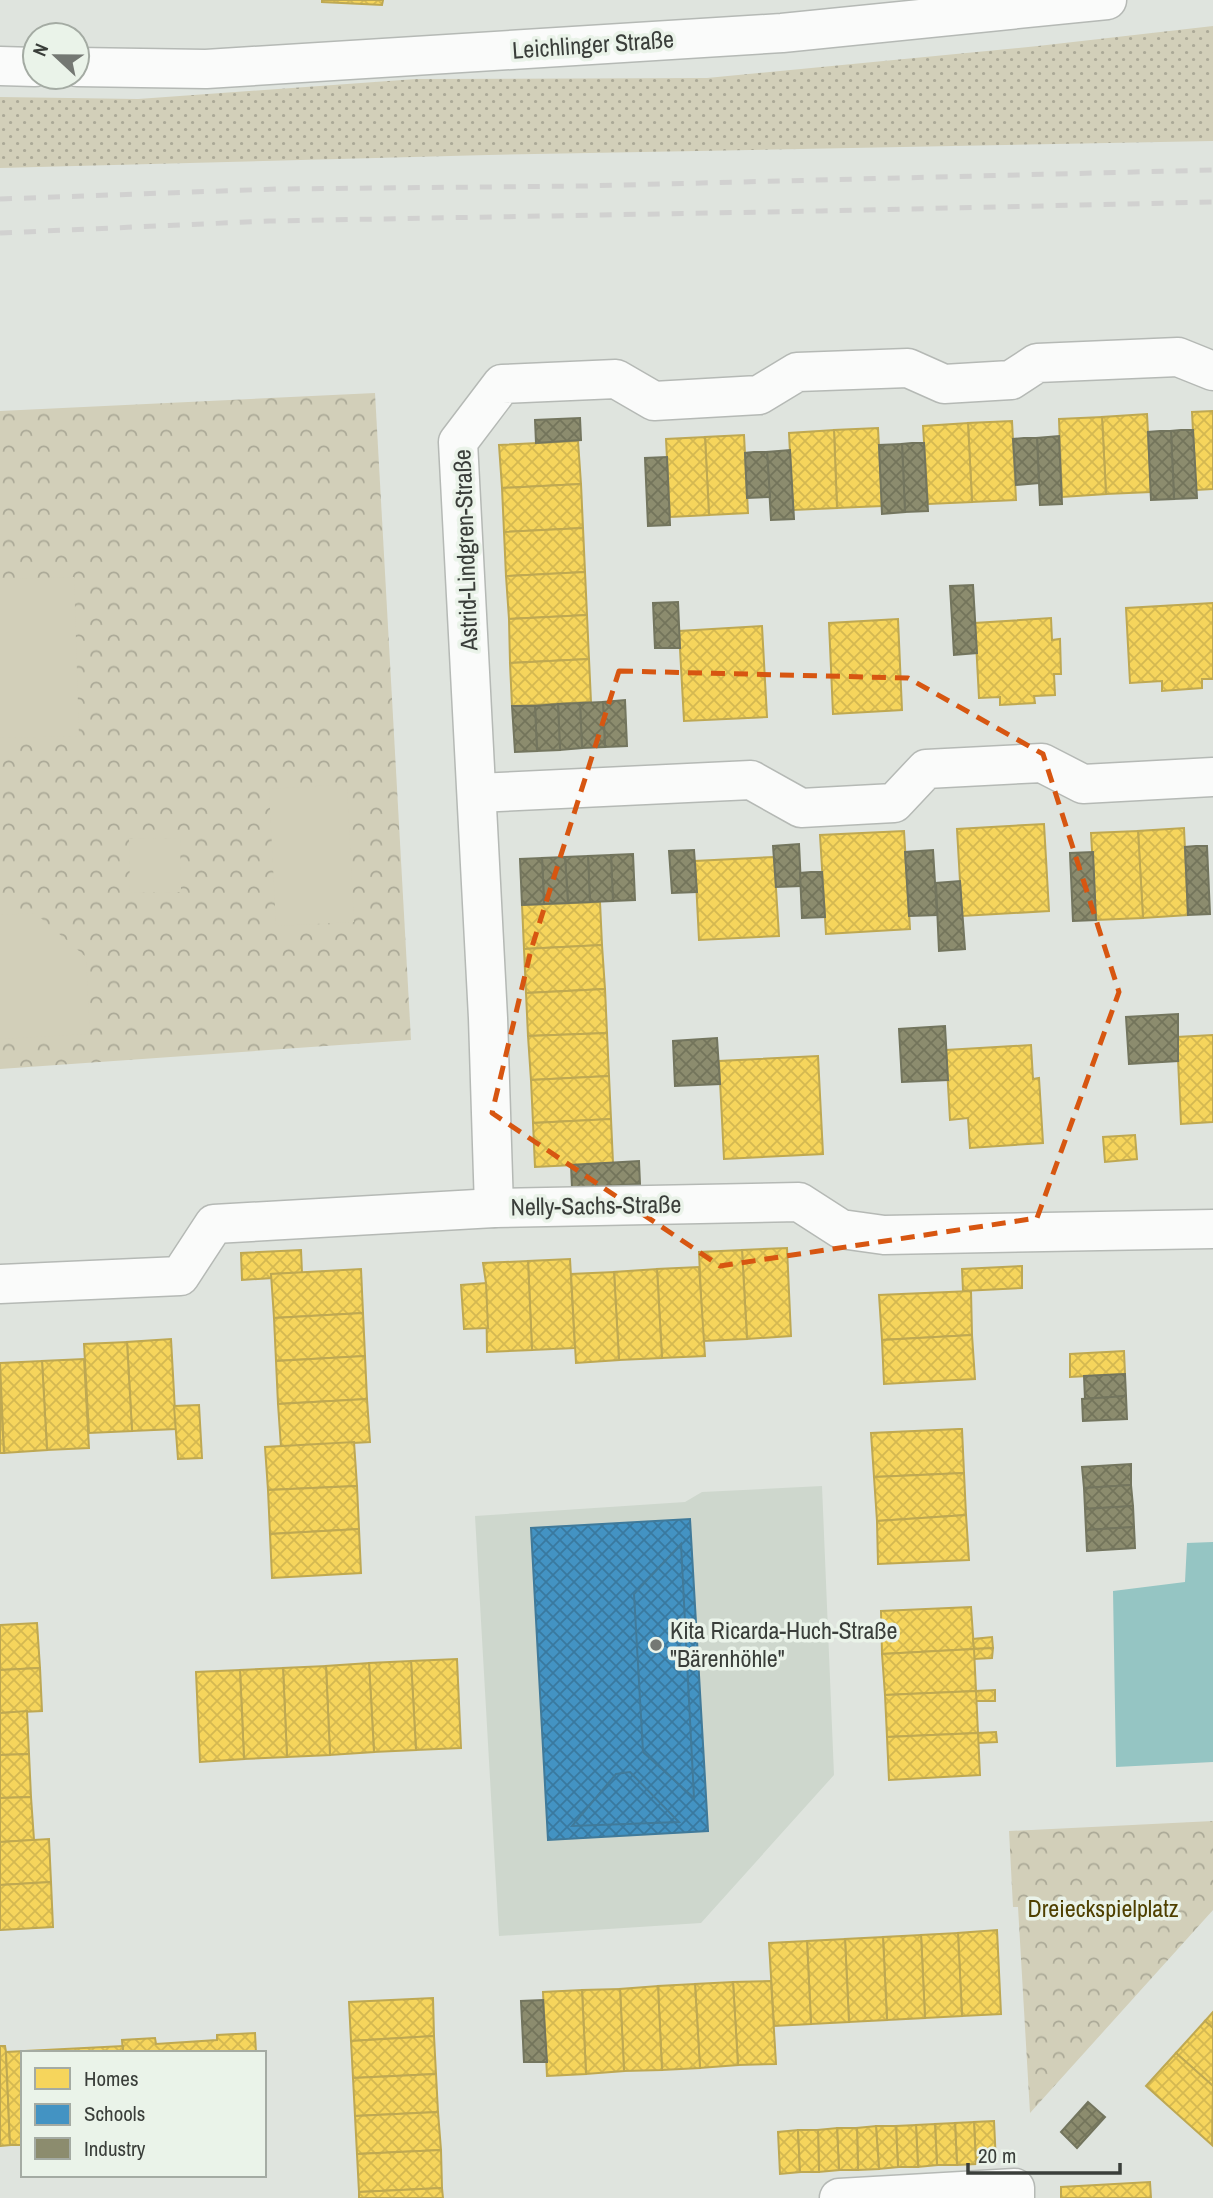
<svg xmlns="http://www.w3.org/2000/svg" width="1213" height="2198" font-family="'Archivo Narrow',sans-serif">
  <defs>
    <pattern id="park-crowns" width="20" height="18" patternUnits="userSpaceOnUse" patternTransform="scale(1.75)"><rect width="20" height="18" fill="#d2cfb9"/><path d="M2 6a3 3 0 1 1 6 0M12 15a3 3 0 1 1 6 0" fill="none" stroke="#aba997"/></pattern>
    <pattern id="garden-dots" width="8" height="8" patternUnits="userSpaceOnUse" patternTransform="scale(1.75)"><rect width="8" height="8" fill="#d2cfb9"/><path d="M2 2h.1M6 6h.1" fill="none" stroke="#aba997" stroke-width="1.8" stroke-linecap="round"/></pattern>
    <pattern id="homes-cross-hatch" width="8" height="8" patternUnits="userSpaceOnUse" patternTransform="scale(1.75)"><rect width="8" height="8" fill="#f6d55c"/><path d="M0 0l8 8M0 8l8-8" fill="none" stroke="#d4b851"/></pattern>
    <pattern id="schools-cross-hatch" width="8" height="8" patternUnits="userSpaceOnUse" patternTransform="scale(1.75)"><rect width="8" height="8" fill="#4393c3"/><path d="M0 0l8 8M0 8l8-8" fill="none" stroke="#39799f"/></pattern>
    <pattern id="industry-cross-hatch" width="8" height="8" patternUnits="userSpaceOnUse" patternTransform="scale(1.75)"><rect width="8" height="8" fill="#8c8c6e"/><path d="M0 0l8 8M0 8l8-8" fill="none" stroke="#73745b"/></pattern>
  </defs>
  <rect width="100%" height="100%" fill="#dfe4de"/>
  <path fill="#ced7cd" d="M822,1486L834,1775L701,1923L499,1936L475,1516L685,1502L702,1492Z"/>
  <g fill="url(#park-crowns)">
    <path d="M375,393L411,1040L0,1069V411Z"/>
    <path d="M1213,1821V1910L1030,2113L1018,1907H1013L1009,1831Z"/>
  </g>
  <path fill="url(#garden-dots)" d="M1213,26V141L488,155L0,168V97L138,99L416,79L707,78L1038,46Z"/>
  <g fill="#d2cfb9">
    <path d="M74,577L79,736L0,738V579Z"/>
    <path d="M347,784L354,922L276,926L269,789Z"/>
    <path d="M180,838L181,892L130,893L129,839Z"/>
    <path d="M35,913L86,957L90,1034L0,1039V915Z"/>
  </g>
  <path fill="#95c5c3" d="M1213,1542V1762L1116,1767L1113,1591L1185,1582L1187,1543Z"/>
  <g fill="url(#homes-cross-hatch)" stroke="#bea852" stroke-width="2">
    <path d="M322,0H383L382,5L322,2Z"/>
    <path d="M1213,411V489L1196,490L1192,412Z"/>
    <path d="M1147,414L1151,492L1106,494L1102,417Z"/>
    <path d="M1102,417L1106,494L1062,497L1059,419Z"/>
    <path d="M1012,421L1016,500L972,502L968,423Z"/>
    <path d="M968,423L972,502L928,504L923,426Z"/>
    <path d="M878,428L882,506L837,508L834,430Z"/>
    <path d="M834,430L837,508L793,510L789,433Z"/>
    <path d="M744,435L748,513L709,515L705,437Z"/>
    <path d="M705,437L709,515L670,517L666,439Z"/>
    <path d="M578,441L581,484L502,488L499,445Z"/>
    <path d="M581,484L583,528L504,532L502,488Z"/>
    <path d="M583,528L585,572L506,576L504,532Z"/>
    <path d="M585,572L587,615L509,619L506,576Z"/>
    <path d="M1213,603V679H1202V688L1162,691V681L1130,683L1126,608Z"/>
    <path d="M587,615L589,659L510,663L509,619Z"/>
    <path d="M1051,618L1052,640L1060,639L1061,674H1054L1055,695L1034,696L1035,703L1000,705V697L979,698L975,623Z"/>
    <path d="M898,619L902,710L833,714L829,623Z"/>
    <path d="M762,626L767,717L684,721L679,631Z"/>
    <path d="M589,659L591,702L512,706L510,663Z"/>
    <path d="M1044,824L1049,911L962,916L957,829Z"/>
    <path d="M1184,828L1188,915L1143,918L1138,831Z"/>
    <path d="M904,831L910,929L826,934L820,835Z"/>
    <path d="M1138,831L1143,918L1096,920L1091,833Z"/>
    <path d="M774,857L779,936L699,940L695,861Z"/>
    <path d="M600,902L602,945L524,949L522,905Z"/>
    <path d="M602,945L605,989L526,993L524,949Z"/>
    <path d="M605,989L607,1033L528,1036L526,993Z"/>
    <path d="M607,1033L609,1076L531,1080L528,1036Z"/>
    <path d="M1213,1035V1122L1181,1124L1177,1037Z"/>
    <path d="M1031,1045L1033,1079L1039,1078L1043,1143L970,1148L968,1118L950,1120L946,1050Z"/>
    <path d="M818,1056L823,1154L724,1159L719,1061Z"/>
    <path d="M609,1076L611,1119L533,1123L531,1080Z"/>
    <path d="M611,1119L613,1163L535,1167L533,1123Z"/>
    <path d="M1135,1135L1137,1159L1105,1162L1103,1137Z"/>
    <path d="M787,1248L791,1336L747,1339L742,1250Z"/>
    <path d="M301,1250L302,1273L271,1274L272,1278L242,1280L241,1253Z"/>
    <path d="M742,1250L747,1339L703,1341L699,1252Z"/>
    <path d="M570,1259L575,1348L532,1350L528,1261Z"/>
    <path d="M528,1261L532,1350L487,1352L486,1283L483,1263Z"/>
    <path d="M1022,1266V1288L963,1291L962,1269Z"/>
    <path d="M699,1267L705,1356L662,1358L657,1269Z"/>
    <path d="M361,1269L363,1313L274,1318L271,1274Z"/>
    <path d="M657,1269L662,1358L619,1360L614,1272Z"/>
    <path d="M614,1272L619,1360L576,1363L571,1274Z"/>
    <path d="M486,1283L488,1328L464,1329L461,1285Z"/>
    <path d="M971,1291L972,1335L882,1340L879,1295Z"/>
    <path d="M363,1313L365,1356L276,1361L274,1318Z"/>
    <path d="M972,1335L975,1379L884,1384L882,1340Z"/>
    <path d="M171,1339L176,1429L132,1431L127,1342Z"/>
    <path d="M127,1342L132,1431L89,1433L84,1344Z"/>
    <path d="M1124,1351L1125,1374L1070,1377V1354Z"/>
    <path d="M365,1356L367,1399L278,1404L276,1361Z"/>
    <path d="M84,1359L89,1448L47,1450L42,1361Z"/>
    <path d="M42,1361L47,1450L4,1453L0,1363Z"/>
    <path d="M0,1385L4,1453H0Z"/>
    <path d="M367,1399L370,1442L281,1447L278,1404Z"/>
    <path d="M199,1405L202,1458L178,1459L174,1406Z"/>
    <path d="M959,1429H962L964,1473L874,1477L871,1433Z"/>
    <path d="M354,1442L357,1486L268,1490L265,1447Z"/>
    <path d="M964,1473L966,1515L877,1521L874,1477Z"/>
    <path d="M357,1486L359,1529L270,1534L268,1490Z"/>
    <path d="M966,1515L969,1560L878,1564L877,1521Z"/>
    <path d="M359,1529L361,1573L272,1578L270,1534Z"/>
    <path d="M971,1607L974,1649L882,1654L881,1611Z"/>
    <path d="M37,1623L40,1668L0,1670V1625Z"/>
    <path d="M992,1637L993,1648L974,1649L973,1639Z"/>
    <path d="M993,1648L992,1658L974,1659V1649Z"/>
    <path d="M974,1649L976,1691L885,1695L882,1654Z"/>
    <path d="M457,1659L461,1748L416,1750L411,1661Z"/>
    <path d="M411,1661L416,1750L374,1752L369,1663Z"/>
    <path d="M369,1663L374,1752L330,1755L326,1666Z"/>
    <path d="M326,1666L330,1755L287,1757L283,1668Z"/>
    <path d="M40,1668L42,1711L0,1713V1670Z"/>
    <path d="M283,1668L287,1757L244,1759L240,1670Z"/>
    <path d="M240,1670L244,1759L200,1762L196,1672Z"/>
    <path d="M995,1690V1701H976V1691Z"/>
    <path d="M976,1691L978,1733L887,1737L885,1695Z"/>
    <path d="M27,1711L29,1754L0,1755V1713Z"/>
    <path d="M996,1732L997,1742L978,1743V1733Z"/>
    <path d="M978,1733L980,1775L889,1780L887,1737Z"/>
    <path d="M29,1754L31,1797L0,1798V1755Z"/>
    <path d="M31,1797L34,1840L0,1842V1798Z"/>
    <path d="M49,1839L51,1882L0,1885V1842Z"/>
    <path d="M51,1882L53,1927L0,1930V1885Z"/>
    <path d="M997,1930L1001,2014L962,2016L958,1933Z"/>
    <path d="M958,1933L962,2016L925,2018L921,1935Z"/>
    <path d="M921,1935L925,2018L887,2020L883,1937Z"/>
    <path d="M883,1937L887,2020L849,2022L845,1939Z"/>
    <path d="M845,1939L849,2022L811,2024L807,1941Z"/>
    <path d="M807,1941L811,2024L774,2026L769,1943Z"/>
    <path d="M771,1981L776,2064L738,2065L733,1982Z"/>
    <path d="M733,1982L738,2065L700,2068L695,1984Z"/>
    <path d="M695,1984L700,2068L662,2070L658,1986Z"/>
    <path d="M658,1986L662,2070L624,2071L620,1989Z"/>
    <path d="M620,1989L624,2071L586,2074L582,1990Z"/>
    <path d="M582,1990L586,2074L547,2076L543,1992Z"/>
    <path d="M433,1998L434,2036L351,2041L349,2002Z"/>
    <path d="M1213,2012V2028L1205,2021Z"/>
    <path d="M1205,2021L1213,2028V2086L1176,2053Z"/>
    <path d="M255,2033L256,2053H123L122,2040L155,2038L156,2044L217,2040V2035Z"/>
    <path d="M434,2036L436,2074L353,2078L351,2041Z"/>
    <path d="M0,2046H5L6,2052L10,2145L0,2146Z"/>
    <path d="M123,2046V2053H23V2145H10L6,2052Z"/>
    <path d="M1176,2053L1213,2086L1212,2145L1146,2086Z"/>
    <path d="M436,2074L438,2112L355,2116L353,2078Z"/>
    <path d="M438,2112L441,2150L357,2154L355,2116Z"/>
    <path d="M994,2121L996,2163L976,2164L974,2122Z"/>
    <path d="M974,2122L976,2164L957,2165L955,2123Z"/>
    <path d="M955,2123L957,2165H937L935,2124Z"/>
    <path d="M935,2124L937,2165L918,2167L916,2125Z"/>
    <path d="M916,2125L918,2167H898L896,2126Z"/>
    <path d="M876,2126H896L898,2167L879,2169Z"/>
    <path d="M876,2126L879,2169L858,2170L857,2128Z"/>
    <path d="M837,2128H857L858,2170H839Z"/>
    <path d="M837,2128L839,2170L819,2172L818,2130Z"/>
    <path d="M798,2130L800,2172L780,2174L778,2132Z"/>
    <path d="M798,2130H818L819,2172H800Z"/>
    <path d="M441,2150L442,2188L359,2192L357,2154Z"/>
    <path d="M1150,2182L1151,2198H1061V2187Z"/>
    <path d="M442,2188L443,2198H359V2192Z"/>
  </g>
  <g fill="url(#schools-cross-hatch)" stroke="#407a9a" stroke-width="2">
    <path d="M690,1519L708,1831L548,1840L531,1528Z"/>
    <path d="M681,1544L694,1798L643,1752L634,1594Z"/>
    <path d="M630,1772L679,1822L572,1826L616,1774Z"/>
  </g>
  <g fill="url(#industry-cross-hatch)" stroke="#73755e" stroke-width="2">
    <path d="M580,418L581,440L536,443L535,420Z"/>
    <path d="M1181,430H1193L1197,498L1174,499L1171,431Z"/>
    <path d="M1160,431H1171L1174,499L1151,500L1148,432Z"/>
    <path d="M1059,436L1062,504L1040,505L1037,438Z"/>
    <path d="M1024,438H1037L1039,483L1016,485L1013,439Z"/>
    <path d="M912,443H924L928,511L905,512L902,444Z"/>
    <path d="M902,444L905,512L882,514L879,445Z"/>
    <path d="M790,450L794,519L771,520L767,452Z"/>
    <path d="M754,452H767L770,497L747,498L745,453Z"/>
    <path d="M667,457L670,525L648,526L645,458Z"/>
    <path d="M973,585L977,653L954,655L950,586Z"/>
    <path d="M678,602L680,648H655L653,603Z"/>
    <path d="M625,700L627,746L605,747L603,702Z"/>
    <path d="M603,702L605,747L582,748L580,703Z"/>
    <path d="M580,703L582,748L560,750L558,704Z"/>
    <path d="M558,704L560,750L537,751L535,706Z"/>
    <path d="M512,706H535L537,751L515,752Z"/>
    <path d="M799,844L801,886L776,887L773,846Z"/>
    <path d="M1196,846H1207L1210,914L1188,915L1185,847Z"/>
    <path d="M694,850L697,892L672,893L669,851Z"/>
    <path d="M933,850L937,915L909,916L905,852Z"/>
    <path d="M1093,852L1096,920L1073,921L1070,853Z"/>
    <path d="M633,854L635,900L613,901L611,855Z"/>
    <path d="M611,855L613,901L590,902L588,856Z"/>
    <path d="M588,856L590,902L568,903L565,857Z"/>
    <path d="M565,857L568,903L544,904L542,858Z"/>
    <path d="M542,858L544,904L522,905L520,859Z"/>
    <path d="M811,872H822L825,917L802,918L800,873Z"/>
    <path d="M960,881L965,949L939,951L936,883Z"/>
    <path d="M1178,1014V1061L1129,1064L1126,1017Z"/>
    <path d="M945,1026L948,1080L902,1082L899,1029Z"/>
    <path d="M717,1038L720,1084L675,1086L673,1041Z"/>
    <path d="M639,1161L640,1184L572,1188L571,1165Z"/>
    <path d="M1125,1374L1126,1396L1085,1399L1084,1376Z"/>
    <path d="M1126,1396L1127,1419L1083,1421L1082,1399Z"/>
    <path d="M1131,1464V1485L1084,1488L1082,1467Z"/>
    <path d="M1131,1485L1133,1506L1085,1509L1084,1488Z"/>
    <path d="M1133,1506L1134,1527L1086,1530L1085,1509Z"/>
    <path d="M1134,1527L1135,1548L1087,1551L1086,1530Z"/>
    <path d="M543,2000L547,2062H524L521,2001Z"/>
    <path d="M1088,2102L1105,2117L1077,2148L1061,2132Z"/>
  </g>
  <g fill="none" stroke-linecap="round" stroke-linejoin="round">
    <g stroke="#b5b9b5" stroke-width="41">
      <g id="street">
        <path d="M0,66L35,67"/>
        <path d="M77,67L206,69L782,33L1107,0"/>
        <path d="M477,793L751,780L801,808L894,803L926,769L1042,763L1083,784L1213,777"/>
        <path d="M494,1208L488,1018L458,442L502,384L616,379L654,401L759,395L797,372L908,368L944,384L1011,380L1037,363L1178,357L1213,371"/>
        <path d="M0,1284L180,1276L214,1224L494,1208L799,1202L841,1229L884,1235L1213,1229"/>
        <path d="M839,2198L1015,2188V2198"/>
      </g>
    </g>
    <use href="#street" stroke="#fafbfa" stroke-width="38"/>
    <g stroke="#d1d1d0" stroke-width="5" stroke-dasharray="12 12" stroke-linecap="butt">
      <path d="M0,199L276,189L583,186L1213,170"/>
      <path d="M0,233L269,221L821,211L1213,202"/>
    </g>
  </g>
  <path fill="none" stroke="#d75611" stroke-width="5" stroke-dasharray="14 9" stroke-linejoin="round" d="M619,671L908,678L1043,754L1119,992L1037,1218L720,1266L492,1113L531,950Z"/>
  <circle fill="#747873" stroke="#eaf3e9" stroke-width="2.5" cx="656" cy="1645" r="7"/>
  <g text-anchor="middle" stroke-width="7" stroke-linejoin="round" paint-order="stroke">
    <g font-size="24" fill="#3a3e3a" stroke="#eaf3e9">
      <text transform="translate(593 45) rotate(-4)" y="8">Leichlinger Straße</text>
      <text transform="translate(466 550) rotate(-92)" y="8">Astrid-Lindgren-Straße</text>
      <text transform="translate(596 1206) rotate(-1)" y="8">Nelly-Sachs-Straße</text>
    </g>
    <g font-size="24" fill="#3a3e3a" stroke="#eaf3e9" text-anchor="start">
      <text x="670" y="1639">Kita Ricarda-Huch-Straße<tspan x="670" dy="28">"Bärenhöhle"</tspan></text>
    </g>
    <g font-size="24" fill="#4f4000" stroke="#eaf3e9">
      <text x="1103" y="1917">Dreieckspielplatz</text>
    </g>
  </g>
  <rect x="21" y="2051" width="245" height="126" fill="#eaf3e9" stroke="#a4aba3" stroke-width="2"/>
  <rect x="35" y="2068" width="35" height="21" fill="#f6d55c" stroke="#a4aba3" stroke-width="2"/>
  <text x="84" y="2086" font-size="21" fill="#3a3e3a">Homes</text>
  <rect x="35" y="2104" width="35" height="21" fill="#4393c3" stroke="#a4aba3" stroke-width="2"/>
  <text x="84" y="2121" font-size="21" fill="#3a3e3a">Schools</text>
  <rect x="35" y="2138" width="35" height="21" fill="#8c8c6e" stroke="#a4aba3" stroke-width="2"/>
  <text x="84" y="2156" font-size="21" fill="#3a3e3a">Industry</text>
  <g transform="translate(56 56) rotate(292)"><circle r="33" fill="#eaf3e9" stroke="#a4aba3" stroke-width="2"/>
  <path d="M0-5L12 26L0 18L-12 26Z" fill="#747873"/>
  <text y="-10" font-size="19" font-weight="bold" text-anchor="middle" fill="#3a3e3a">N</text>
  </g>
  <path d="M968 2163v10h152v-10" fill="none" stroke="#3a3e3a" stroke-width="3.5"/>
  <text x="978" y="2163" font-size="21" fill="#3a3e3a" stroke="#eaf3e9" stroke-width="5" paint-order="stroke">20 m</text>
</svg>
